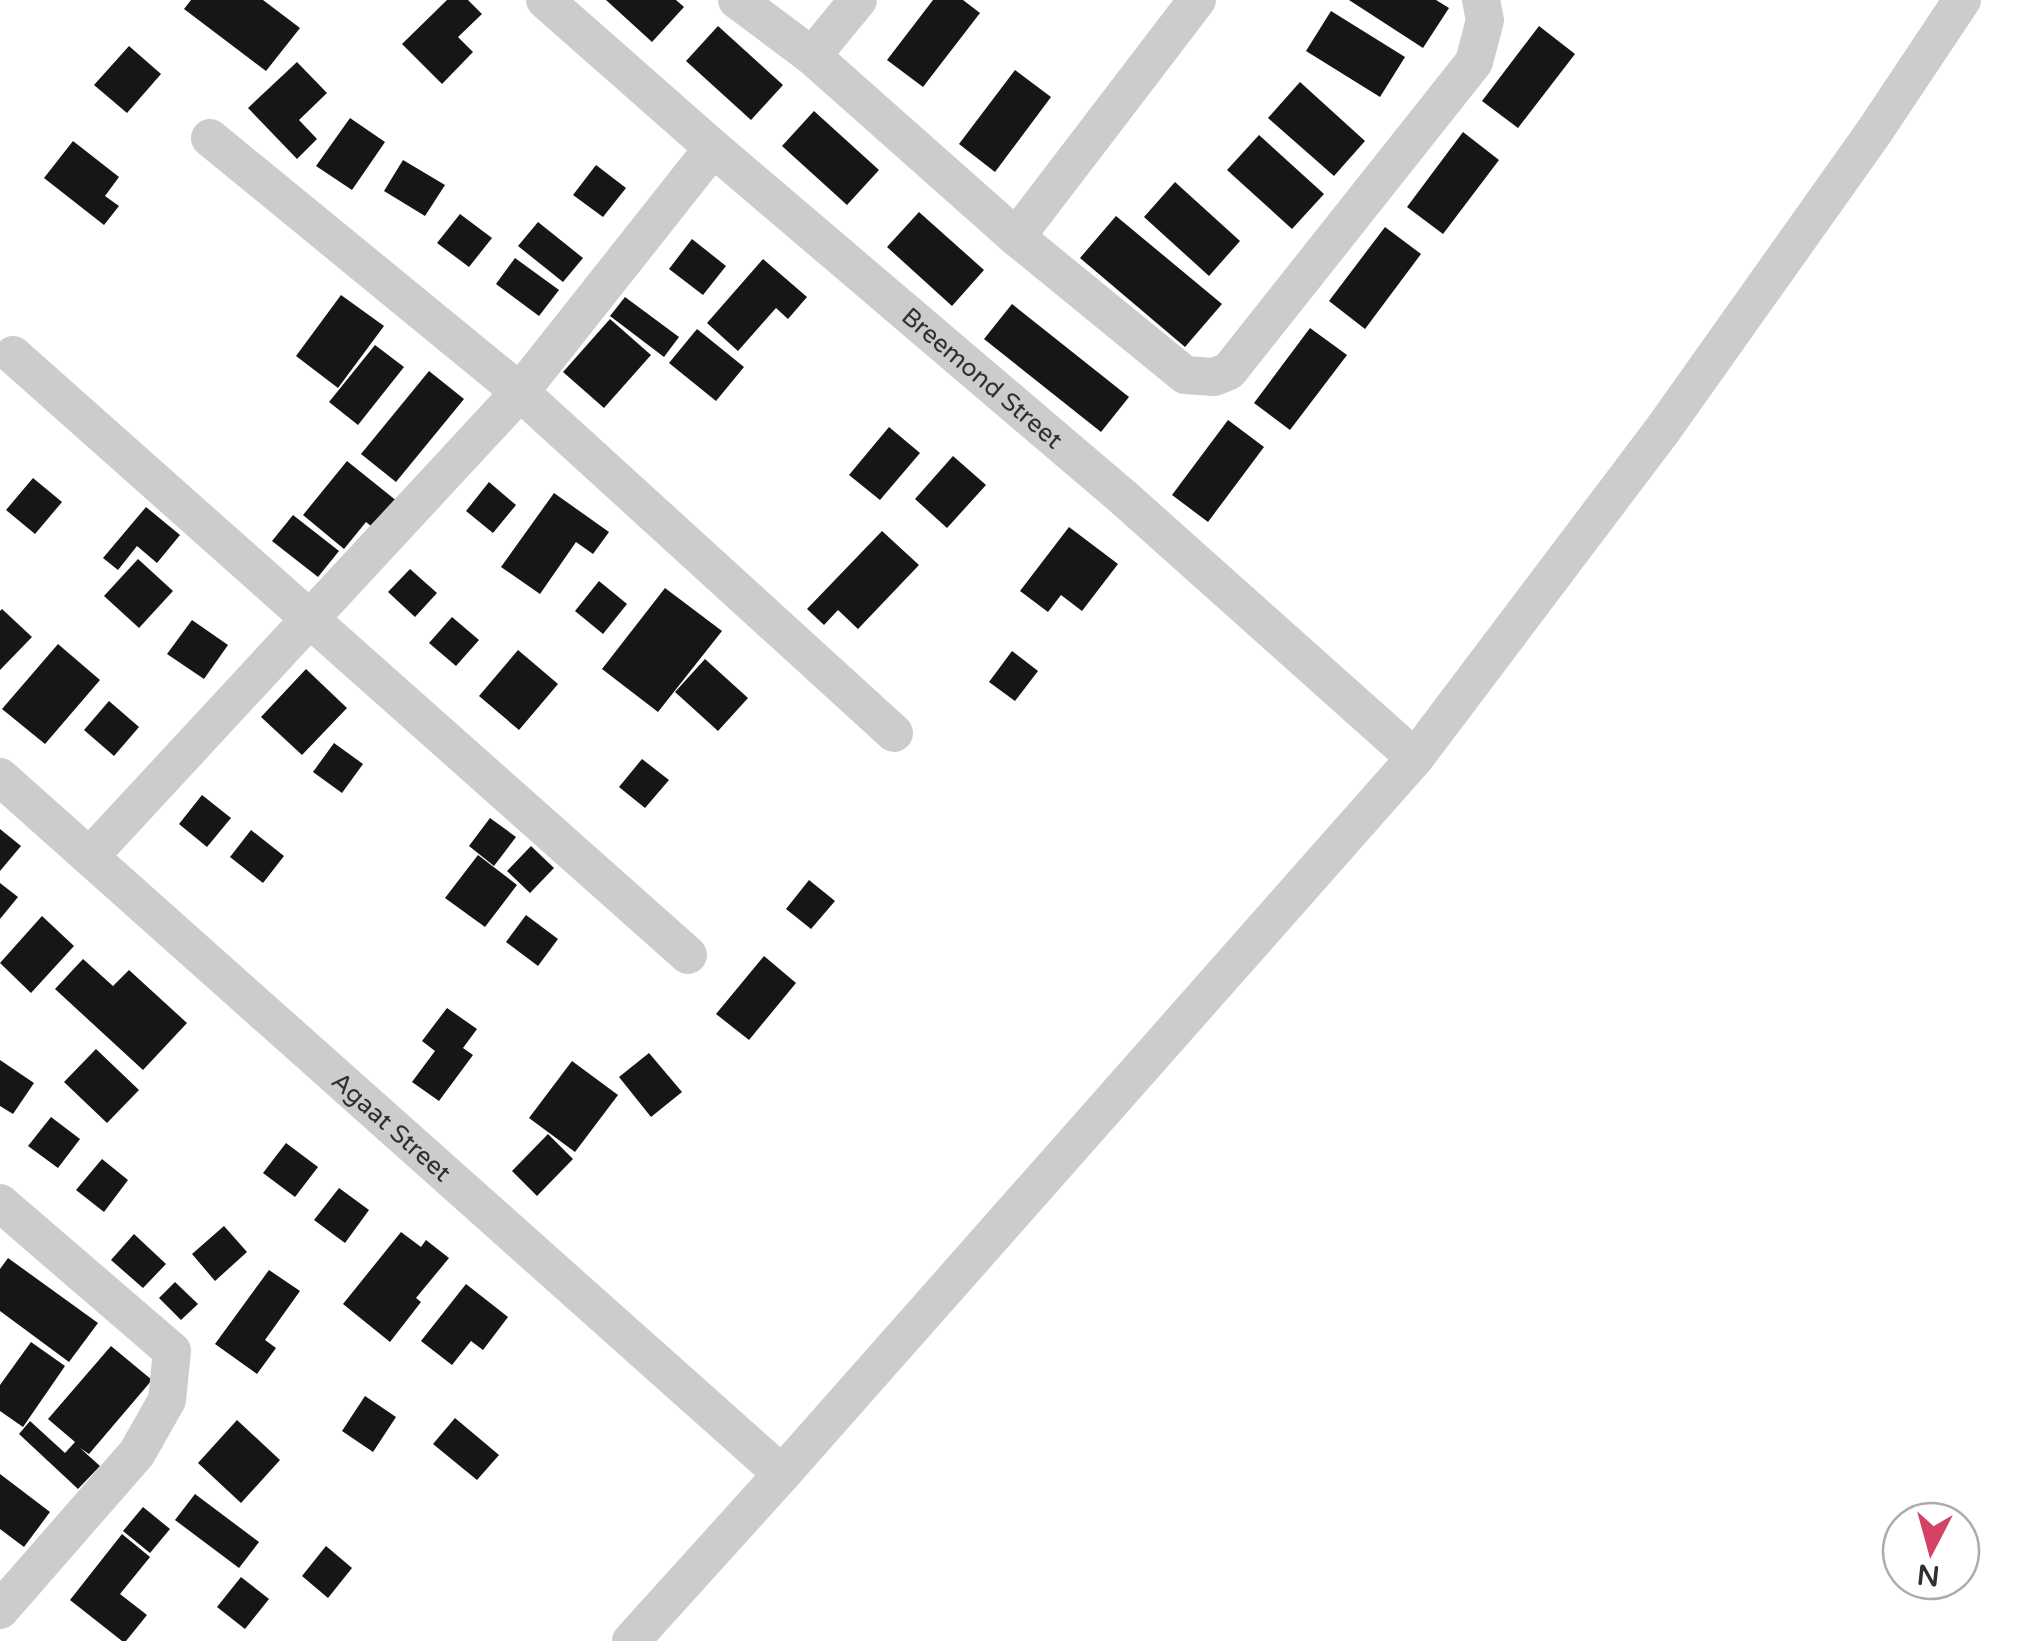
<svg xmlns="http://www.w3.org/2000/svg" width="2021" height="1641" font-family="'Varela Round',sans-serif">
  <rect width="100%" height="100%" fill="#fff"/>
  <g fill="#161616">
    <path d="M191,0H263L300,28L266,71L184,9Z"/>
    <path d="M447,0H468L482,14L458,37L473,52L442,84L402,44Z"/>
    <path d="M606,0H676L684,7L652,42Z"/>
    <path d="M933,0H963L980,13L923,87L887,60Z"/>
    <path d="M1349,0H1436L1449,8L1423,48Z"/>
    <path d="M1331,11L1405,57L1380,97L1306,51Z"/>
    <path d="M718,26L783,85L751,120L686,61Z"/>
    <path d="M1539,26L1575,54L1518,128L1482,101Z"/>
    <path d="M129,46L161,74L127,113L94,85Z"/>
    <path d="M297,62L327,93L299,120L317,139L297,159L248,108Z"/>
    <path d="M1015,70L1051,97L995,172L959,144Z"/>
    <path d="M1300,82L1365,141L1334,176L1268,118Z"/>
    <path d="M814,111L879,170L847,205L782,146Z"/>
    <path d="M350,118L385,142L352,190L316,166Z"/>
    <path d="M1463,132L1499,160L1443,234L1407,207Z"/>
    <path d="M1259,135L1324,194L1292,229L1227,170Z"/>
    <path d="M73,141L119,177L105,196L119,206L104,225L44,178Z"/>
    <path d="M403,160L445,185L425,216L384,191Z"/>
    <path d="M596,165L626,188L603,217L573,195Z"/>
    <path d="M1175,182L1240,241L1209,276L1144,217Z"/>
    <path d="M919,212L984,270L952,306L887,247Z"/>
    <path d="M460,214L492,238L469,267L437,243Z"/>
    <path d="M1116,216L1222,304L1185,347L1080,258Z"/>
    <path d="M538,222L583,258L563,282L518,246Z"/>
    <path d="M1385,227L1421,254L1365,329L1329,301Z"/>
    <path d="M692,239L726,266L703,295L669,269Z"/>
    <path d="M515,258L559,290L539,316L496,284Z"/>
    <path d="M763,259L807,297L788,319L776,308L738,351L707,323Z"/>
    <path d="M341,295L384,326L338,388L296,356Z"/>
    <path d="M625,297L679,337L664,357L610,316Z"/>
    <path d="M1012,304L1129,397L1101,432L984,339Z"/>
    <path d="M610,319L651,355L604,408L563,372Z"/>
    <path d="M1310,328L1347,355L1290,430L1254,403Z"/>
    <path d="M697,329L744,367L716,401L669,363Z"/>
    <path d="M375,345L404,367L358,425L329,402Z"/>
    <path d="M429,371L464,399L396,482L361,454Z"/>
    <path d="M1228,420L1264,447L1208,522L1172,495Z"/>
    <path d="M889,427L920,453L880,500L849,475Z"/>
    <path d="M953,456L986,485L947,528L915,499Z"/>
    <path d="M347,461L403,506L381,534L366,522L344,549L303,515Z"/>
    <path d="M33,478L62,502L35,534L6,510Z"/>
    <path d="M489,482L516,505L493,533L466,511Z"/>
    <path d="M554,493L609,532L593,554L576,542L540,594L501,567Z"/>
    <path d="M146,507L180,535L157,563L137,546L118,570L103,558Z"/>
    <path d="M293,515L339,551L318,577L272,541Z"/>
    <path d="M1069,527L1118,564L1082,611L1061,595L1048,612L1020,591Z"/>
    <path d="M882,531L919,565L858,629L838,610L824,625L807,609Z"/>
    <path d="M138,559L173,591L139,628L104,596Z"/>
    <path d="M410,569L437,593L415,617L388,592Z"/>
    <path d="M599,581L627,604L603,634L575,611Z"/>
    <path d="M665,588L722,631L658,712L602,669Z"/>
    <path d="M2,609L32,637L0,670V611Z"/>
    <path d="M452,617L479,640L456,666L429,643Z"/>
    <path d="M192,620L228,645L204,679L167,654Z"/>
    <path d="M58,644L100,680L45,744L2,709Z"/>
    <path d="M518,650L558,684L519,730L479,696Z"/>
    <path d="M1012,651L1038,671L1015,701L989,682Z"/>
    <path d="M705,659L748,698L718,731L675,692Z"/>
    <path d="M306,669L347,708L302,755L261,717Z"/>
    <path d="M109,701L139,727L114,756L84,730Z"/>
    <path d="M334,743L363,764L342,793L313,772Z"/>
    <path d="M642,759L669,780L645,808L619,787Z"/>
    <path d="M202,795L231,818L207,847L179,824Z"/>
    <path d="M490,818L516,837L494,866L469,846Z"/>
    <path d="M0,829L21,846L0,871Z"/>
    <path d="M251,830L284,856L263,883L230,857Z"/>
    <path d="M531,846L554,868L530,893L507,871Z"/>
    <path d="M478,855L517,885L485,927L445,898Z"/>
    <path d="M809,880L835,901L811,929L786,909Z"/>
    <path d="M0,883L18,897L0,919Z"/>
    <path d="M526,915L558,939L538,966L506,942Z"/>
    <path d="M42,916L74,946L31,993L0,963Z"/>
    <path d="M764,956L796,983L749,1040L716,1014Z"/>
    <path d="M83,959L113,986L129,970L187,1023L143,1070L55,989Z"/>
    <path d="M447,1008L477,1029L463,1048L473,1055L439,1101L412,1082L435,1051L422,1041Z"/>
    <path d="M96,1049L139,1090L107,1123L64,1082Z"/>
    <path d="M649,1053L682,1092L651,1117L619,1077Z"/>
    <path d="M0,1060L34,1083L13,1114L0,1106Z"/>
    <path d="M572,1061L618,1095L575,1152L529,1118Z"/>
    <path d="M51,1117L80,1139L58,1168L28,1146Z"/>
    <path d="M548,1134L573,1159L537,1196L512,1171Z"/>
    <path d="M286,1143L318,1167L295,1197L263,1173Z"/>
    <path d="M102,1159L128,1180L104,1212L76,1190Z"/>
    <path d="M339,1188L369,1210L345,1243L314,1220Z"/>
    <path d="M224,1226L247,1252L215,1281L192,1254Z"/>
    <path d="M401,1232L421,1247L426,1240L449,1258L416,1298L421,1302L390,1342L343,1304Z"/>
    <path d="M134,1234L166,1264L143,1288L111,1260Z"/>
    <path d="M8,1258L98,1323L69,1362L0,1311V1269Z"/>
    <path d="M269,1270L300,1291L265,1340L276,1348L257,1374L215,1344Z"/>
    <path d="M175,1282L198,1304L181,1320L159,1298Z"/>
    <path d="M466,1284L508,1317L483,1350L471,1341L452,1365L421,1341Z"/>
    <path d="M31,1342L65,1366L23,1427L0,1411V1385Z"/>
    <path d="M111,1346L152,1380L89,1454L80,1448L100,1466L78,1489L19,1434L30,1421L65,1453L75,1442L48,1419Z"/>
    <path d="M365,1396L396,1417L373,1452L342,1431Z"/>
    <path d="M455,1418L499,1455L477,1480L433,1444Z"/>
    <path d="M237,1420L280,1460L241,1503L198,1463Z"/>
    <path d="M0,1474L50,1512L24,1547L0,1529Z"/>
    <path d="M195,1494L259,1542L239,1568L175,1520Z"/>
    <path d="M143,1507L170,1529L150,1553L123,1531Z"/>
    <path d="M122,1534L150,1557L120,1594L147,1615L126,1641H122L70,1600Z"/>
    <path d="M326,1546L352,1568L328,1598L302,1576Z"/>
    <path d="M241,1577L269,1599L245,1629L217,1607Z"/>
  </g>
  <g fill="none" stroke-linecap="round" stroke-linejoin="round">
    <g stroke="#ccc" stroke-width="38">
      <path id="s1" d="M545,0L713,148L1124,498L1415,758"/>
      <path d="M737,0L812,56L1016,237L1185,375L1214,377L1229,371L1474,62L1485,20L1481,0"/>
      <path d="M812,56L858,0"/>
      <path d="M210,138L520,392L894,733"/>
      <path d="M1016,237L1197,0"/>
      <path d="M13,355L688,955"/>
      <path id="s2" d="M0,777L782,1474"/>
      <path d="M90,856L520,392L713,148"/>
      <path d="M0,1203L172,1351L167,1400L137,1453L0,1610"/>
      <path d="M631,1641L782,1474L1415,758L1664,428L1874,132L1962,0"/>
    </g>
  </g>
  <g text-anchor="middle" stroke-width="10" stroke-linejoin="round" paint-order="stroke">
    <g font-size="25" fill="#2f2f2f" stroke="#fff">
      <text dy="9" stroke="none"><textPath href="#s1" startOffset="578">Breemond Street</textPath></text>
      <text dy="9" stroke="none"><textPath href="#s2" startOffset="525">Agaat Street</textPath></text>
    </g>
  </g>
  <g transform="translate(1931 1551) rotate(186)"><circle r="48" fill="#ffffff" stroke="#acacac" stroke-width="2.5"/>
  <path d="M0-8L18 38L0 25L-18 38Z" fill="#d44365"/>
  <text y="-15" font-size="28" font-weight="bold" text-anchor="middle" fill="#2f2f2f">N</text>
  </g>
</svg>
